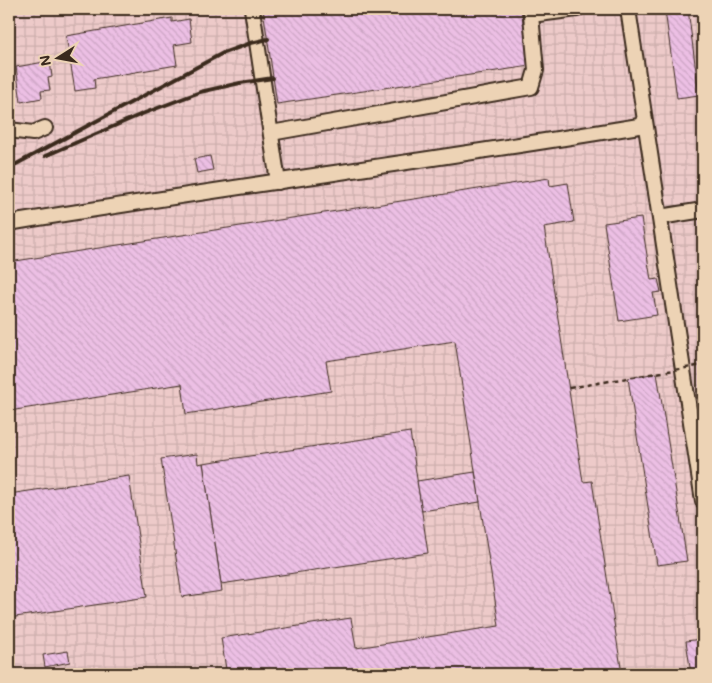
<svg xmlns="http://www.w3.org/2000/svg" width="712" height="683" font-family="Mali,sans-serif">
  <defs>
    <pattern id="industrial-grid" width="8" height="8" patternUnits="userSpaceOnUse" patternTransform="scale(1.25)"><rect width="8" height="8" fill="#edcac9"/><path d="M0 4h8M4 0v8" fill="none" stroke="#ccaeac"/></pattern>
    <pattern id="building-back-hatch" width="6" height="6" patternUnits="userSpaceOnUse" patternTransform="scale(1.25)"><rect width="6" height="6" fill="#ecbfe4"/><path d="M-1 5l2 2M0 0l6 6M5-1l2 2" fill="none" stroke="#cba4c3"/></pattern>
  </defs>
  <rect width="100%" height="100%" fill="#edcfbe"/>
  <filter id="ink" filterUnits="userSpaceOnUse"><feTurbulence type="fractalNoise" baseFrequency=".02" numOctaves="2"/><feDisplacementMap in="SourceGraphic" scale="10" xChannelSelector="R" yChannelSelector="G"/><feConvolveMatrix kernelMatrix="1 2 1 2 8 2 1 2 1" color-interpolation-filters="sRGB"/></filter>
  <g filter="url(#ink)">
    <rect fill="url(#industrial-grid)" x="9" y="9" width="694" height="665"/>
    <g fill="url(#building-back-hatch)" stroke="#3b2a1e">
      <path d="M263,9H521L530,66L277,104Z"/>
      <path d="M673,9H688L699,95L677,98L665,10Z"/>
      <path d="M172,18V22L189,19L192,42L174,45L177,65L94,79L95,88L75,91L66,36Z"/>
      <path d="M9,45H11L14,62L9,63Z"/>
      <path d="M50,61L52,77L48,78L50,90L41,91L42,98L21,102L16,67Z"/>
      <path d="M210,156L213,170L197,173L194,159Z"/>
      <path d="M549,178L550,186L568,183L574,222L544,227L583,482L592,481L622,674H191L226,669L221,638L351,618L356,648L499,626L455,341L326,361L331,391L186,414L182,384L9,411V262Z"/>
      <path d="M641,218L651,280L658,279L661,292L653,293L657,315L619,321L604,223Z"/>
      <path d="M657,373L687,561L657,565L628,378Z"/>
      <path d="M410,432L428,553L221,584L203,463Z"/>
      <path d="M197,454L198,464L203,463L222,591L182,597L161,459Z"/>
      <path d="M475,472L480,502L422,511L417,481Z"/>
      <path d="M129,476L147,597L9,618V494Z"/>
      <path d="M701,639L703,652V674H691L686,641Z"/>
      <path d="M68,651L70,662L45,667L43,655Z"/>
      <path d="M15,659L16,670L9,671V660Z"/>
    </g>
    <g fill="none" stroke-linecap="round" stroke-linejoin="round">
      <g stroke="#3b2a1e" stroke-width="18">
        <g id="minor">
          <path d="M252,9L278,182"/>
          <path d="M628,9L703,501"/>
          <path d="M9,130L33,133L45,128"/>
          <path d="M271,133L531,87L536,70L531,15L577,9"/>
          <path d="M660,217L703,210"/>
          <path d="M9,223C221,188 434,160 645,125"/>
        </g>
      </g>
      <use href="#minor" stroke="#edd3b5" stroke-width="14"/>
      <g stroke="#3b2a1e" stroke-width="4">
        <path d="M45,156L142,114L200,92L240,83L273,78"/>
        <path d="M9,168L223,53L251,43L268,39"/>
      </g>
      <path stroke="#3b2a1e" stroke-width="2.5" stroke-dasharray="5 4" stroke-linecap="butt" d="M569,388L703,365"/>
    </g>
  </g>
  <rect width="712" height="683" fill="none" stroke="#edd3b5" stroke-width="30"/>
  <rect x="15" y="15" width="682" height="653" fill="none" stroke="#3b2a1e" stroke-width="2" filter="url(#ink)"/>
  <g transform="translate(58 58) rotate(259)" stroke="#edd3b5" stroke-width="4" paint-order="stroke">
  <path d="M0-4L9 19L0 12L-9 19Z" fill="#3b2a1e"/>
  <text y="-8" font-size="14" font-weight="bold" text-anchor="middle" fill="#3b2a1e">N</text>
  </g>
</svg>
